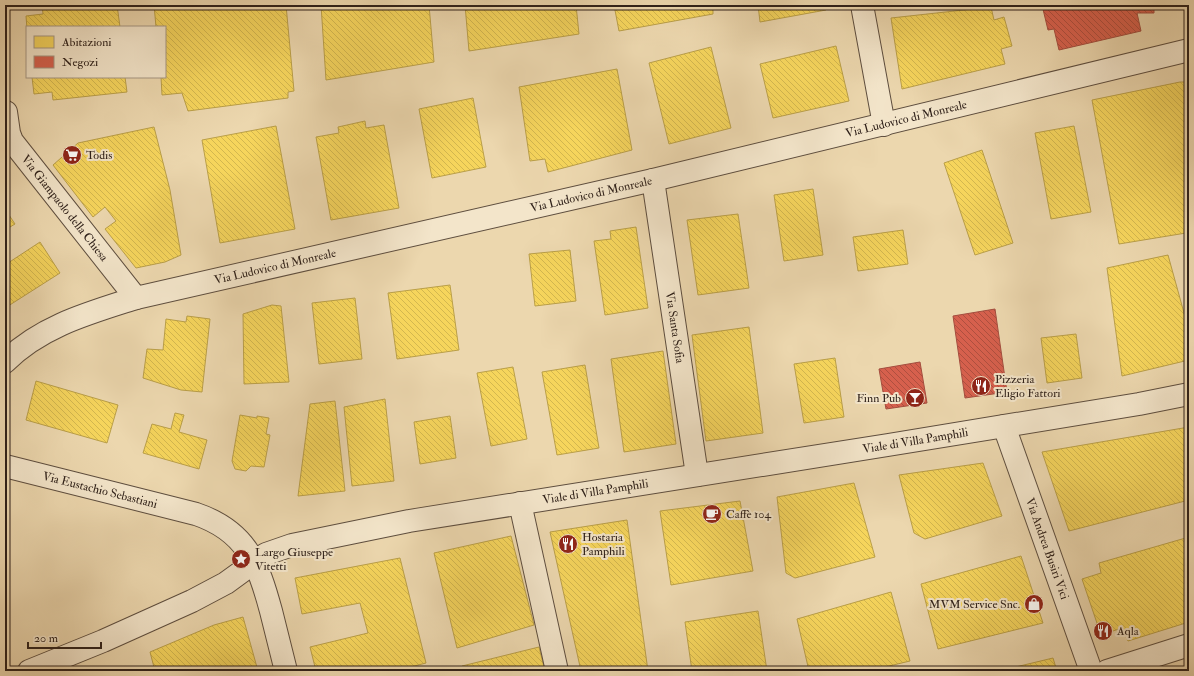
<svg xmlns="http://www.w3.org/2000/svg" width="1194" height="676" font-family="'IM FELL Double Pica',serif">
  <defs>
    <pattern id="homes-back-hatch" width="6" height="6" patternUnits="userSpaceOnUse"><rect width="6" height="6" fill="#f6d55c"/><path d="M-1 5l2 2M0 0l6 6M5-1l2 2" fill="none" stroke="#d3b74f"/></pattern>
    <pattern id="shops-back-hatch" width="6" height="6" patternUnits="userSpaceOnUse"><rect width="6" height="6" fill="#d6604d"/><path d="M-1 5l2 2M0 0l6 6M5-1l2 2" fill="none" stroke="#ae4f3f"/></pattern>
  </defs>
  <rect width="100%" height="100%" fill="#ecd7ae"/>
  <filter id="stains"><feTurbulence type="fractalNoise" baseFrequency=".005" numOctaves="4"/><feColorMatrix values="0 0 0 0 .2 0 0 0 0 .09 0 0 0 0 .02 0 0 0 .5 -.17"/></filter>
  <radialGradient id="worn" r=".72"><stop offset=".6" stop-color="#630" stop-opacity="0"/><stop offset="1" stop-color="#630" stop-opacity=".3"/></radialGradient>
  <g fill="url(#homes-back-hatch)" stroke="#ba9f48">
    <path d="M42,5H117L120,27H27V29L26,16L43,14Z"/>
    <path d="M154,5H286L294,91L288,92V98L188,111L182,93L162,95L161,77H165V27H156Z"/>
    <path d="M321,5H429L434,62L326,80Z"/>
    <path d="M465,5H576L579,34L469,51Z"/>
    <path d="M614,5H713V14L619,31Z"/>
    <path d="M758,5H825L826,10L760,22Z"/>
    <path d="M991,7L994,20L1004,17L1012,46L1001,49L1005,64L902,89L891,18Z"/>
    <path d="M836,46L849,101L773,118L760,64Z"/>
    <path d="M711,47L731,128L669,144L649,63Z"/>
    <path d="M617,69L632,150L548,172L545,159L530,161L519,87Z"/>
    <path d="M32,77H125L127,92L53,100L52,92L34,94Z"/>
    <path d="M1180,82H1189V240L1186,233L1119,244L1092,100Z"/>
    <path d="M473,98L486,167L432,178L419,109Z"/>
    <path d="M365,121L366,128L384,125L399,208L331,220L316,137L339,133L338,127Z"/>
    <path d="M276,126L295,229L220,243L202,140Z"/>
    <path d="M1074,126L1091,212L1051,219L1035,133Z"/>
    <path d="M154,127L170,190L181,255L165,262L136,268L105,229L116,221L105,207L93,217L53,165L78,143Z"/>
    <path d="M982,150L1013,243L975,255L944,163Z"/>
    <path d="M813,189L823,255L784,261L774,195Z"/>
    <path d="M5,209L15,224L5,230Z"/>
    <path d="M738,214L749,288L698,295L687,220Z"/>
    <path d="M636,227L648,308L605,315L594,241L611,239L610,231Z"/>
    <path d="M903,230L908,264L858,271L853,237Z"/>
    <path d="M40,242L60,273L5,308V265Z"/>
    <path d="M570,250L576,301L535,306L529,254Z"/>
    <path d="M1168,255L1189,331V360L1122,376L1107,268Z"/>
    <path d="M450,285L459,350L397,359L388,293Z"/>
    <path d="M355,298L362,359L319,364L312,303Z"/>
    <path d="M272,305L281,306L289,382L244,384L243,314Z"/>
    <path d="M187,316L210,319L202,392L181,390L143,378L147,349L163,350L166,319L186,322Z"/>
    <path d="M749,327L763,433L706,441L692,335Z"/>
    <path d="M1076,334L1082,378L1047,383L1041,338Z"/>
    <path d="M663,351L676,444L624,452L611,359Z"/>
    <path d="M835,358L844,417L804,423L794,364Z"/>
    <path d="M585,365L599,448L557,455L542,372Z"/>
    <path d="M513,367L527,439L491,446L477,373Z"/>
    <path d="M36,381L118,405L107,443L26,420Z"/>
    <path d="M385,399L394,481L352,486L344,407Z"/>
    <path d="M335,401L345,491L298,496L310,404Z"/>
    <path d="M175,413L184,415L179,432L207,440L199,469L143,453L152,424L171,429Z"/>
    <path d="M240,415L257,418V416L269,418L266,434L270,435L264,467L251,466L246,471L235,469L232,461Z"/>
    <path d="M450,416L456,458L420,464L414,422Z"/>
    <path d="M1189,427V500L1069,531L1042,452Z"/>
    <path d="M983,463L1002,516L925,539L914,533L899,475Z"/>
    <path d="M854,483L875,557L795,578L786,573L777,497Z"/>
    <path d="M740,501L753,571L671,585L660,511Z"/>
    <path d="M627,520L648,671H581L550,532Z"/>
    <path d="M511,536L534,625L457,648L434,553Z"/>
    <path d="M1189,537V622L1128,641L1122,628L1101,635L1082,579L1101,573L1099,563Z"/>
    <path d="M1021,556L1043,623L938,649L921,584Z"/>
    <path d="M400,558L426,663L395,671H316L310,647L368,633L360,603L302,614L295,578Z"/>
    <path d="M891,592L910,661L868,671H809L797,619Z"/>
    <path d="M758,611L767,671H692L685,622Z"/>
    <path d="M243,617L258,671H155L150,652L214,625Z"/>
    <path d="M539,647L545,671H463L462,666Z"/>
    <path d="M1053,658L1057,671H999Z"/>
    <path d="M1189,666V671H1172Z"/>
  </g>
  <g fill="url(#shops-back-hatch)" stroke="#a44d3e">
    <path d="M1042,5H1154V13H1137L1141,31L1059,50L1054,29L1048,30Z"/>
    <path d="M995,309L1007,392L965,398L953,316Z"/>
    <path d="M920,362L927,403L886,409L879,369Z"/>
  </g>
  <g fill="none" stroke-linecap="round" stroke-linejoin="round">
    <g stroke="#5e4e3f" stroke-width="24">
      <g id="street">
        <path d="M862,5L884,125"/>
        <path id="s1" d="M6,112L9,133L12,141L136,298"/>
        <path id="s2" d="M653,180L697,475"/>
        <path id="s3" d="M5,362C41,326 89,313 136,298L653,180L1189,50"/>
        <path id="s4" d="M1004,426L1091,671"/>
        <path id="s5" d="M5,466L196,514C246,531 258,563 271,611C276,631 281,651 286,671"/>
        <path d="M520,503L557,671"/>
        <path id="s6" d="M29,671L103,641L192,601L226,583L266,554L292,545L409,521L888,445L1139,404L1189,394"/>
        <path d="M1107,671L1189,645"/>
      </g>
    </g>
    <use href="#street" stroke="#f3e5ca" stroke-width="22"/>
  </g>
  <defs>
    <g id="supermarket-disc" transform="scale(1)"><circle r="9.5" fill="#8f2418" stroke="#f3e5ca"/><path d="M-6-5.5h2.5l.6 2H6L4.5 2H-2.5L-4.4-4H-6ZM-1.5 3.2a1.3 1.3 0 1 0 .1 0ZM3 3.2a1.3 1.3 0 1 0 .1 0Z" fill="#fff"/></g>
    <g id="restaurant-disc" transform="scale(1)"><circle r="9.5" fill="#8f2418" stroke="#f3e5ca"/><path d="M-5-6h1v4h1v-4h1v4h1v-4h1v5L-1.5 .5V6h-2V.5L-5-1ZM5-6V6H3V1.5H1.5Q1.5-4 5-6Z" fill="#fff"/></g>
    <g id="bar-disc" transform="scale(1)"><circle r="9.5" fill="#8f2418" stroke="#f3e5ca"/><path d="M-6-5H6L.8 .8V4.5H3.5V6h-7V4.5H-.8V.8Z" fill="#fff"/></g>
    <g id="cafe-disc" transform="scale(1)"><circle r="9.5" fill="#8f2418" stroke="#f3e5ca"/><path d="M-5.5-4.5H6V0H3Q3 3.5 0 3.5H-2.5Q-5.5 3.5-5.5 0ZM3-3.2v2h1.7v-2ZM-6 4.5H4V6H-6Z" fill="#fff"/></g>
    <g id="sight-disc" transform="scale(1)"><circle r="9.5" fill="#8f2418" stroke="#f3e5ca"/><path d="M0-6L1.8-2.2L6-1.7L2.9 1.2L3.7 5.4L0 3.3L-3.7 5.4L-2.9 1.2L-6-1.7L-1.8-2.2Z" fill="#fff"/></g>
    <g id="shop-disc" transform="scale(1)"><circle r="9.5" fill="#8f2418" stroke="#f3e5ca"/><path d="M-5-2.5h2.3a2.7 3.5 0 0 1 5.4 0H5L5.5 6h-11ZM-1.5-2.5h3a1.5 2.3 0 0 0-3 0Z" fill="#fff"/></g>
  </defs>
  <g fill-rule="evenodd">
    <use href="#supermarket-disc" x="72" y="155"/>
    <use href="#restaurant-disc" x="981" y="386"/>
    <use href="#bar-disc" x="915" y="398"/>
    <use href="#cafe-disc" x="712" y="514"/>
    <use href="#restaurant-disc" x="568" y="544"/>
    <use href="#sight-disc" x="241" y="559"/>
    <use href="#shop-disc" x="1034" y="604"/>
    <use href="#restaurant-disc" x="1103" y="631"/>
  </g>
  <g text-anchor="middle" stroke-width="4" stroke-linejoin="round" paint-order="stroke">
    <g font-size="12" fill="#2f211a" stroke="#f3e5ca">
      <text dy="4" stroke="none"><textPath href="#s3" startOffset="938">Via Ludovico di Monreale</textPath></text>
      <text dy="4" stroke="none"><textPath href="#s3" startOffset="614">Via Ludovico di Monreale</textPath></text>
      <text dy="4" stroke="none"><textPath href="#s1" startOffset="115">Via Giampaolo della Chiesa</textPath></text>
      <text dy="4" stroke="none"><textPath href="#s3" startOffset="290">Via Ludovico di Monreale</textPath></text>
      <text dy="4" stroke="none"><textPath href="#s2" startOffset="149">Via Santa Sofia</textPath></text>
      <text dy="4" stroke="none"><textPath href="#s6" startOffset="925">Viale di Villa Pamphili</textPath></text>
      <text dy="4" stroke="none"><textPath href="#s5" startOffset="98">Via Eustachio Sebastiani</textPath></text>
      <text dy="4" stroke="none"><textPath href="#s6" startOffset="601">Viale di Villa Pamphili</textPath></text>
      <text dy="4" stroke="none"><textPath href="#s4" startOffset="130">Via Andrea Busiri Vici</textPath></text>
    </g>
    <g font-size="12" fill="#2f211a" stroke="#f3e5ca" text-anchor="start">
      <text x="86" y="159">Todis</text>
      <text x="995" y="383">Pizzeria<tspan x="995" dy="14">Eligio Fattori</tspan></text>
      <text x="901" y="402" text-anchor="end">Finn Pub</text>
      <text x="726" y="518">Caffè 104</text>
      <text x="582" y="541">Hostaria<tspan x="582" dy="14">Pamphili</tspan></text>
      <text x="255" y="556">Largo Giuseppe<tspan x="255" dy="14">Vitetti</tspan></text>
      <text x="1020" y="608" text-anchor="end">MVM Service Snc.</text>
      <text x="1117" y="635">Aqla</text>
    </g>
  </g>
  <rect width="1194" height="676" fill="none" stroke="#ecd7ae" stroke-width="20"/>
  <rect x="6" y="6" width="1182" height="664" fill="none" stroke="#2f211a" stroke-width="2"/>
  <rect x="10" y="10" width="1174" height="656" fill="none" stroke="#2f211a"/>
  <rect x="26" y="26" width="140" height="52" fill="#f3e5ca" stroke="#a59784"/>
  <rect x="34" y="36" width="20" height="12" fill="#f6d55c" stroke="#a59784"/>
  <text x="62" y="46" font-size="12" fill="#2f211a">Abitazioni</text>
  <rect x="34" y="56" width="20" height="12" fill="#d6604d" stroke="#a59784"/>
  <text x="62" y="66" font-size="12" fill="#2f211a">Negozi</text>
  <path d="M28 642v6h73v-6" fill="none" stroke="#2f211a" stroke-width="2"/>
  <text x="34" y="642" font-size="12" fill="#2f211a" stroke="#f3e5ca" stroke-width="3" paint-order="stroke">20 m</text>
  <rect width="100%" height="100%" filter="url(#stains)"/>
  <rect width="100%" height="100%" fill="url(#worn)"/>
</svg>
